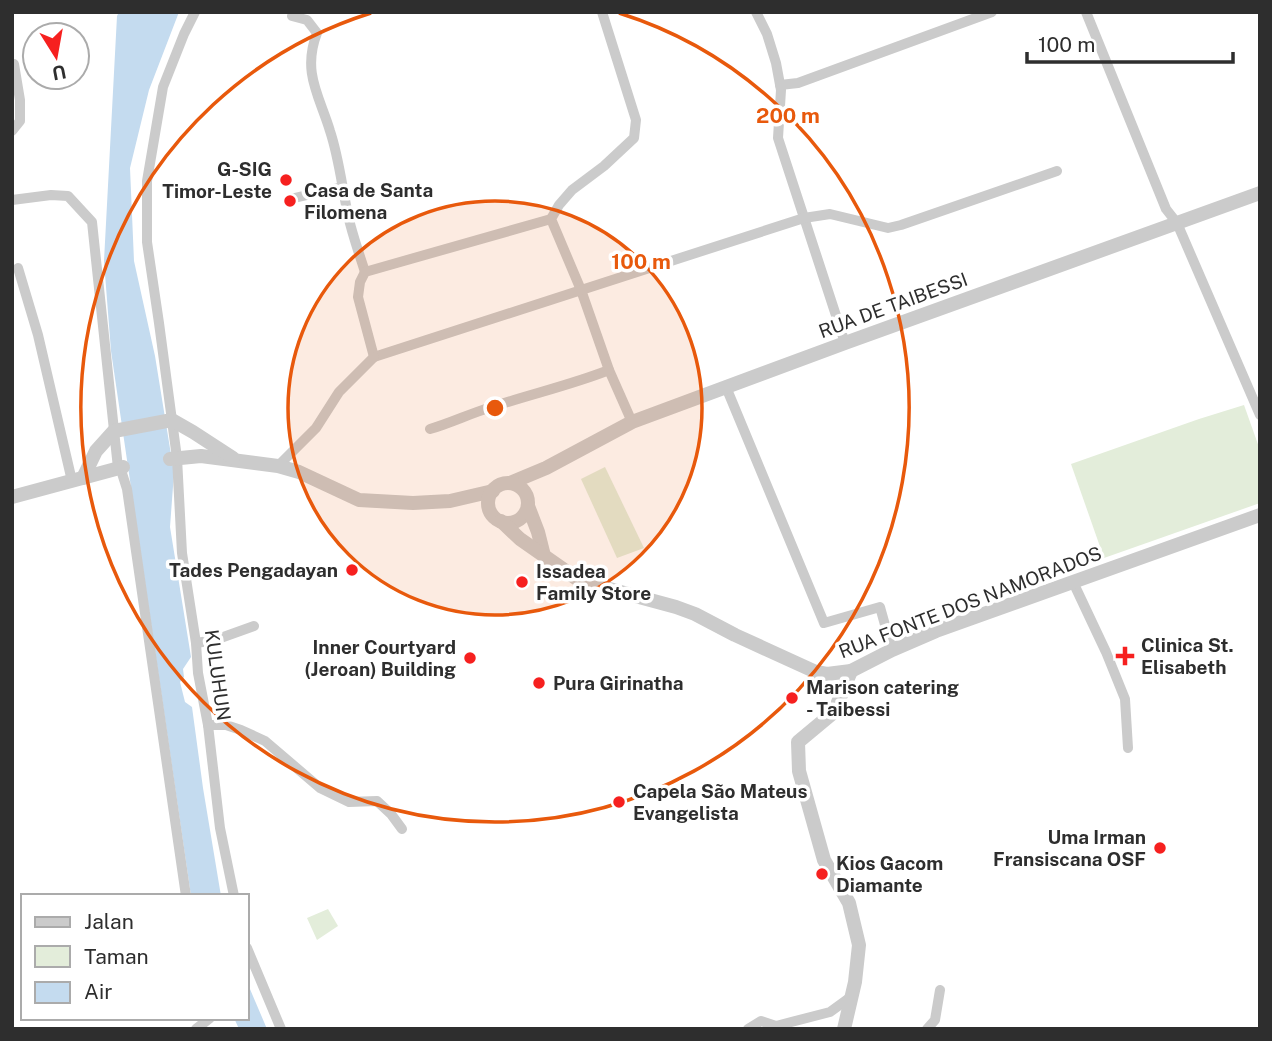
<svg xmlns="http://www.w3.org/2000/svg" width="1272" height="1041" font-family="'Public Sans',sans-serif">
  <rect width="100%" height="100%" fill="#fff"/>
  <g fill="#e3edda">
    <path d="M1244,405L1260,450V503L1104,558L1071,464L1199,419Z"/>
    <path d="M605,467L644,548L617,558L581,479Z"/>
    <path d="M328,909L338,926L317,940L307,918Z"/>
  </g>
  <g fill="#c4dbef">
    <path d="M119,12H179L149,90L130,168L134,261L155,356L174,473L170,527L191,657L183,669L184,677L180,682L185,702L192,707L203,788L221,896H191L111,351L104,261L117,16Z"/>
    <path d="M247,982L267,1029H239L234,1018H247Z"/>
  </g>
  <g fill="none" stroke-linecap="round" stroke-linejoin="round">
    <g stroke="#cbcbcb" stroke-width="10">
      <path d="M195,12L184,34L163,87L147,181V242L159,323L177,458L182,553L196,643L198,673L208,725L220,828L234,896"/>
      <path d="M602,12L636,120L634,138L604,166L572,190L559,205L551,219L581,290L609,370L632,422"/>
      <path d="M756,12L767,34L776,63L781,90L778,138L845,343"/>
      <path d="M1086,12L1166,209L1177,223L1260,415"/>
      <path d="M292,16L307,20L317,33C302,72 319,95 330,131C339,158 342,187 348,215C352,234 359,253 365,272"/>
      <path d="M780,85L798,83L992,12"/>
      <path d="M12,131L20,121V100L14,64"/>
      <path d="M290,199L342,187"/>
      <path d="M12,200L51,195L68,196L92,222L118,468"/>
      <path d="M551,219L365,272L360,282L358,297L374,357L804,218L830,214L888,228L901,225L1057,171"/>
      <path d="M18,268L38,335L72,481"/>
      <path d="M726,387L824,623L880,607L892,650"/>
      <path d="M430,429C451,423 471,413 492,407C531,394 571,385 609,370"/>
      <path d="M278,466L316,428L339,392L374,357"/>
      <path d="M120,467L127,489L186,896"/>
      <path d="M1073,582L1106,652L1125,699L1128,748"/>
      <path d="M196,643L215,640L254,626"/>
      <path d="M208,725H226L241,730L265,741L320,788L349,802L377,801L391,814L402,829"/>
      <path d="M247,948L281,1029"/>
      <path d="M196,1029L210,1018"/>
      <path d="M748,1029L761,1021L776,1026L830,1012L852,996"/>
      <path d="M927,1029L935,1020L940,990"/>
    </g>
    <g stroke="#cbcbcb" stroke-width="14">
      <path d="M170,459L201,456L278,466L299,472L359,500L413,503L450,501L493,491"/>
      <path d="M83,478L96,451L114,431L172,420L193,432L233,458"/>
      <path d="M510,483L546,468L632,422L845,343L1260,193"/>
      <circle cx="508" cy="503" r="20"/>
      <path d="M12,497L123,467"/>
      <path d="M528,506L538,532L544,556"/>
      <path d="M501,521L520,539L580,581L676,607L695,614L735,635L816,672L827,674L851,671L892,650L936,631L1260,515"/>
      <path d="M844,1029L855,982L859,945L849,903L824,860L799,771L798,742L834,712L851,671"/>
    </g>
  </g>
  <circle cx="495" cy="408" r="207" fill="#e8590c" fill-opacity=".12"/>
  <g fill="none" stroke="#e8590c" stroke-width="3.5">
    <circle cx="495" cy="408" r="207"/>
    <path d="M619 13A414 414 0 1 1 371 13"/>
  </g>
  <g fill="#f6201f" stroke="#fff" stroke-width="2.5">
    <circle cx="286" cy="180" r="7"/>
    <circle cx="290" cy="201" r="7"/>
    <circle cx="352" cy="570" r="7"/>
    <circle cx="522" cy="582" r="7"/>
    <path d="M1121.5 645.5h7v7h7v7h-7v7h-7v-7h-7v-7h7z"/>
    <circle cx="470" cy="658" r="7"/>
    <circle cx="539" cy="683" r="7"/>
    <circle cx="792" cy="698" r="7"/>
    <circle cx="619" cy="802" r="7"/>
    <circle cx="1160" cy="848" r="7"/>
    <circle cx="822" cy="874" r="7"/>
  </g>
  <g text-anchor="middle" stroke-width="7" stroke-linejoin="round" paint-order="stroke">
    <g font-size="19" font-weight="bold" fill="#2e2e2e" stroke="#fff" text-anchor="start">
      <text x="272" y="176" text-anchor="end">G-SIG<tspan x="272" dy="22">Timor-Leste</tspan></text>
      <text x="304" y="197">Casa de Santa<tspan x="304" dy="22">Filomena</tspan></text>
      <text x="338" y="577" text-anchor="end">Tades Pengadayan</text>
      <text x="536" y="578">Issadea<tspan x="536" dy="22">Family Store</tspan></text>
      <text x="1141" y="652">Clinica St.<tspan x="1141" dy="22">Elisabeth</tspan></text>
      <text x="456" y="654" text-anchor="end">Inner Courtyard<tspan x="456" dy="22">(Jeroan) Building</tspan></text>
      <text x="553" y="690">Pura Girinatha</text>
      <text x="806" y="694">Marison catering<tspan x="806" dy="22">- Taibessi</tspan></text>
      <text x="633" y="798">Capela São Mateus<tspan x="633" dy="22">Evangelista</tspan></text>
      <text x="1146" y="844" text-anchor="end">Uma Irman<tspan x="1146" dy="22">Fransiscana OSF</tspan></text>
      <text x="836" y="870">Kios Gacom<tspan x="836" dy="22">Diamante</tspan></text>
    </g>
    <g font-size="19" fill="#2e2e2e" stroke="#fff">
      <text transform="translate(893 305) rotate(-20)" y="7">RUA DE TAIBESSI</text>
      <text transform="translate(970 602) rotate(-21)" y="7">RUA FONTE DOS NAMORADOS</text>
      <text transform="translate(218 675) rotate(82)" y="7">KULUHUN</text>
    </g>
  </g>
  <circle cx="495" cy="408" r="10" fill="#e8590c" stroke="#fff" stroke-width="3.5"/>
  <g font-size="21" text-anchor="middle" font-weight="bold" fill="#e8590c" stroke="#fff" stroke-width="7" stroke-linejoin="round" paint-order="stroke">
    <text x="788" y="123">200 m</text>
    <text x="641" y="269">100 m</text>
  </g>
  <rect width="1272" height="1041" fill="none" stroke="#2e2e2e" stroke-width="28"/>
  <rect x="21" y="894" width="228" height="126" fill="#ffffff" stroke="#ababab" stroke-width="2"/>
  <rect x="35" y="917" width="35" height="10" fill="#cbcbcb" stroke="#ababab" stroke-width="2"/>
  <text x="84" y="929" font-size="21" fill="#2e2e2e">Jalan</text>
  <rect x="35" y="946" width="35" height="21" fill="#e3edda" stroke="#ababab" stroke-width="2"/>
  <text x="84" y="964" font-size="21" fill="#2e2e2e">Taman</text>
  <rect x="35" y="982" width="35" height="21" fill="#c4dbef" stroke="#ababab" stroke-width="2"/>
  <text x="84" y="999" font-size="21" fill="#2e2e2e">Air</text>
  <g transform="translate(56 56) rotate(169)"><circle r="33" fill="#ffffff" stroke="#ababab" stroke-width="2"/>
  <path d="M0-5L12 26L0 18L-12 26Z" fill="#f6201f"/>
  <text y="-10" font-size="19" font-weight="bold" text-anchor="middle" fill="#2e2e2e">U</text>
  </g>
  <path d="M1027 52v10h206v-10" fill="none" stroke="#2e2e2e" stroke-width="3.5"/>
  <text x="1038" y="52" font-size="21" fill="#2e2e2e" stroke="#ffffff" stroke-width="5" paint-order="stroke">100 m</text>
</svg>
